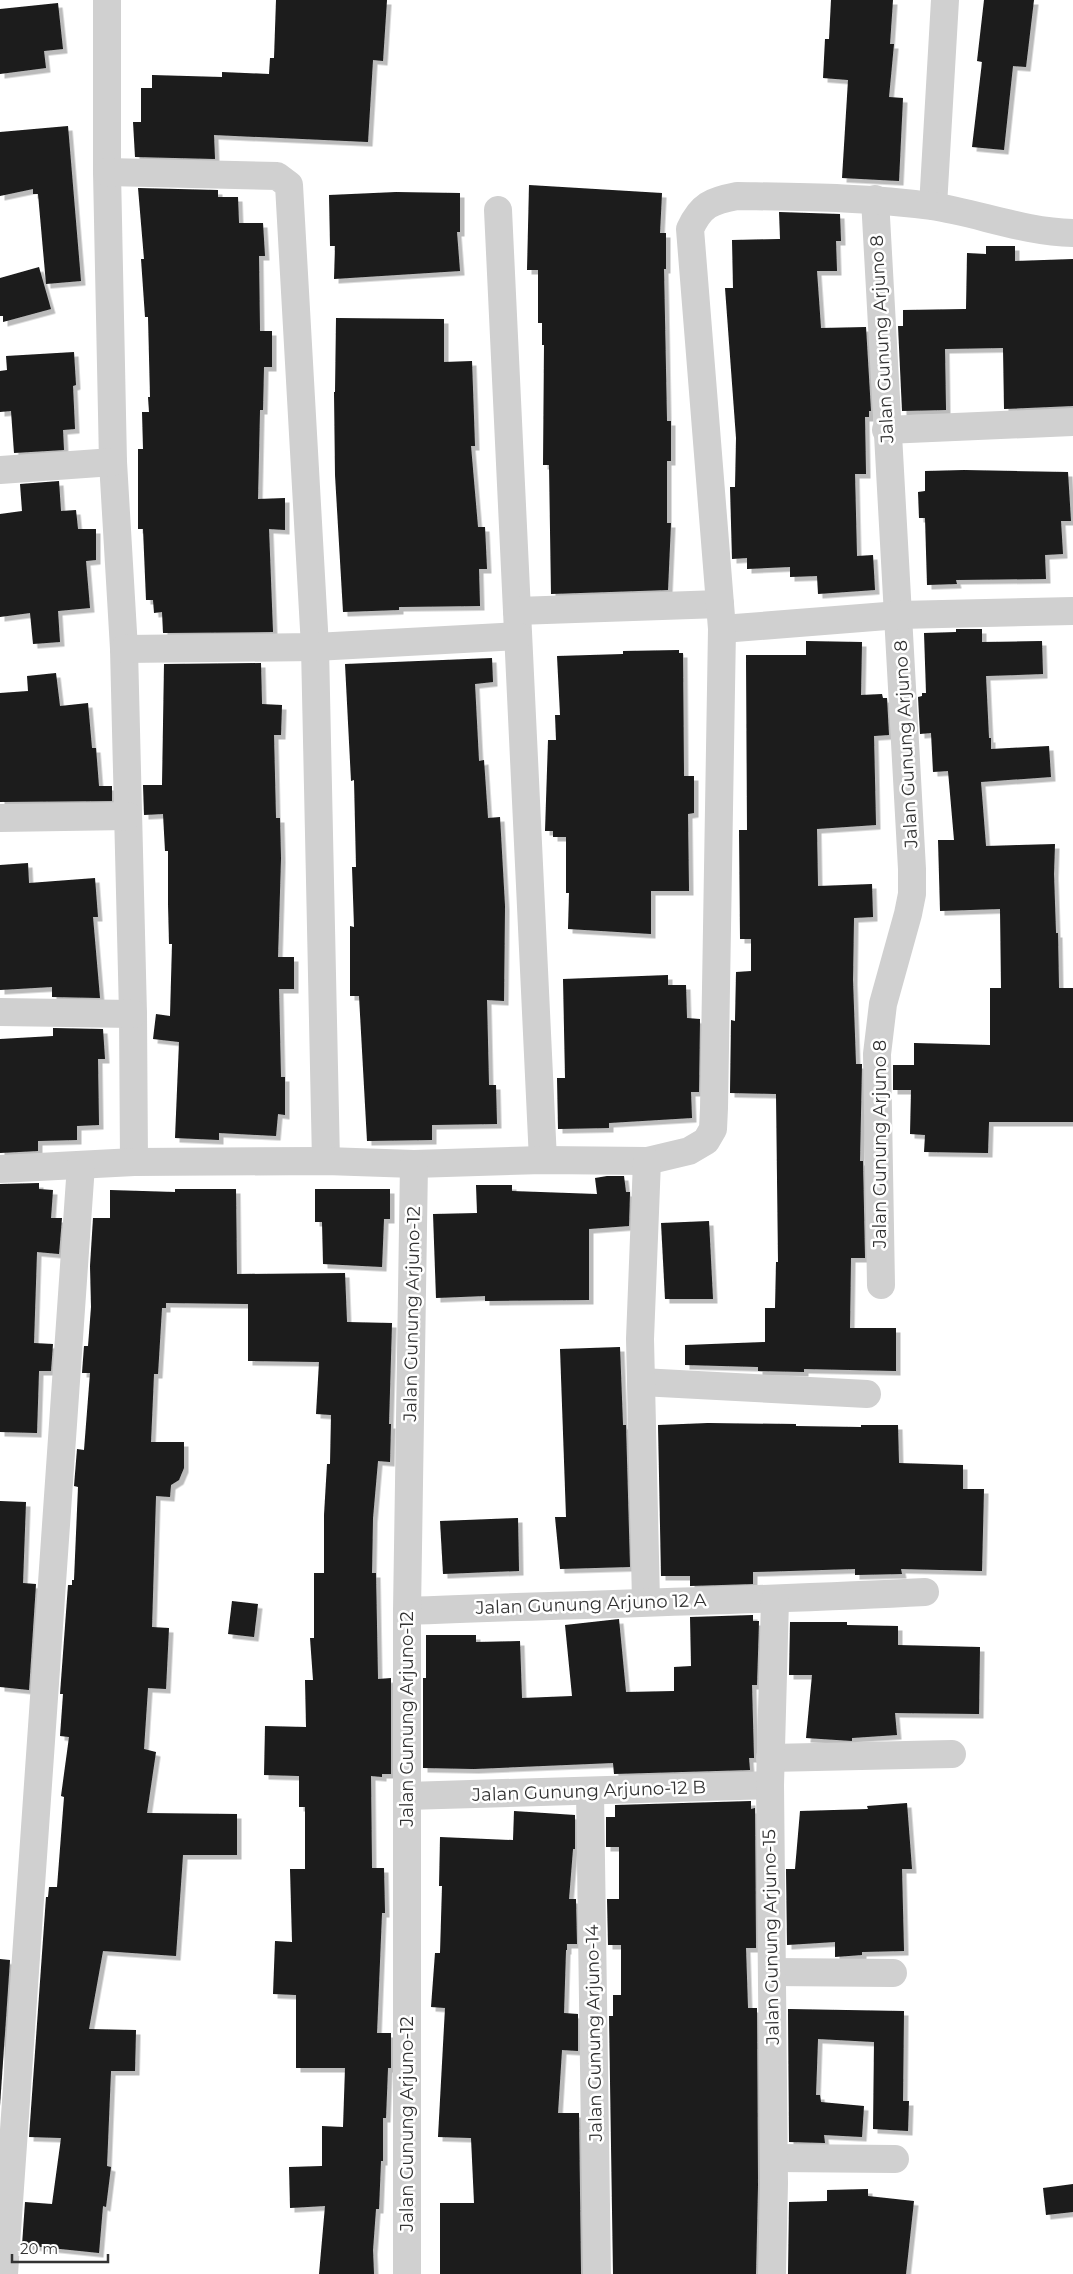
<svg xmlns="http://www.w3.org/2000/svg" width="1073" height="2274" font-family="Montserrat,sans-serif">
  <defs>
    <filter id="shadow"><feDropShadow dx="4.5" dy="4.5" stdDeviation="0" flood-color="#0004"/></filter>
  </defs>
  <rect width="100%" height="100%" fill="#fff"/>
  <g fill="#1a1a1a" filter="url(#shadow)">
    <path d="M276,0H387L383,61L373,60L368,142L214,135L215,159L135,157L133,122H141V88H152V75L222,77V72L269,74L270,58H274Z"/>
    <path d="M831,0H893L890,44H894L889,97L903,98L899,181L842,178L848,80L823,78L825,39H829Z"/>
    <path d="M984,0H1034L1026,67L1013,66L1004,150L972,147L982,62L977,61Z"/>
    <path d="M58,3L63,49L44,51L46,68L0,74V9Z"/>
    <path d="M68,126L81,281L46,284L38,194H33V189L0,196V132Z"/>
    <path d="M529,185L662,193L660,233H666V269H664L667,421H671V461H667V523H671L668,590L551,594L549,465H543L544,345H542V323H538V270H527Z"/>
    <path d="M138,188L218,190V197H238L239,223H263L265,256H259L260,331H272V367H264L263,410H260L258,499L285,498V530L269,529L273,632L163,633L162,612L154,613L153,600H146L143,529H138V449H143L142,412H149L148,397H150L148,317H145L141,259H144Z"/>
    <path d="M396,192L460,193V232H457L460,271L334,279L335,246H330L329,195Z"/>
    <path d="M779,212L840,214L841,241H836L837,271H817L821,328L866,327L871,411H869V417H865L866,474H855L857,556L873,555L875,590L818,594L817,576L790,577V567L747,569V558L732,559L730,487H735L736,438L725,288H733L732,240L780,239Z"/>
    <path d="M986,246H1015V261L1073,259V406L1004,409L1003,348L945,349L946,410L902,411L898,326H903V310L966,309L967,253L986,254Z"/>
    <path d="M39,267L51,309L3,322V316H0V278Z"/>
    <path d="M336,318L444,319V362L472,361L475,446H471L478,527H485L487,569H479L480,606L399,607V610L343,612L335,475L334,392H335Z"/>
    <path d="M74,352L76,385L73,386L75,429L63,430L64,450L14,453L11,411L0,412V371L7,370L6,356Z"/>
    <path d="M964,470L1068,472L1071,521H1061L1063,554L1045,555L1046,579L956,580L957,584L927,585L925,518H919L918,492L925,491V471Z"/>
    <path d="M59,481L61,511L76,510L78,529H96V560L86,561L90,608L58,611L60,642L33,644L30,613L0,617V514L22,511L20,484Z"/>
    <path d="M956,629H982V642L1042,641L1043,674L986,676L989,738H991V749L1049,746L1051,777L981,782L986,846L1055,844L1054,874L1056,933H1058L1059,988H1073V1122H989L988,1153L924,1152L925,1135L910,1134L911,1090H893V1065H914V1043L990,1045V988H1001L1000,909L940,911L938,840H954L948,771L933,772L931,733L920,734L918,697L922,696V693H926L924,633L956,632Z"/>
    <path d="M806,641L862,642L861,695L882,694L883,698H887L889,735L874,736L876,825L817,829L818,886L872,884L873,917L854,918L853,980L856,1064H862L860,1161H863L865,1258H851L850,1328H896V1371L804,1369V1372L758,1371V1367L685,1365V1345L765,1342V1308H775L776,1262H778L776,1094L730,1093L731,1020L735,1021L736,972L751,971V939H740L739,830H747L746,655H806Z"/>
    <path d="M679,650V653H683L684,776H694V813L688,814L689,891H651V934L568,929L569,893H566V837H553V831H545L548,740H556L555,715H560L557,656L623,654V651Z"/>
    <path d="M492,658L493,682L475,684L479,761L484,760L488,818L500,817L505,906L504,1001L487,1000L489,1085H496L497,1124L432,1125V1140L367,1141L359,996H350V926L354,927L352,867H356L354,780L351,781L345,664Z"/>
    <path d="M261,663L262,704L282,705L281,735H274L276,818H280L281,858L278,957H294V989H279L281,1077H285V1115L278,1114L276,1136L219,1133V1140L175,1138L179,1042L153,1039L156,1014L170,1016L172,944H169L168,904V851H165L163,814L144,815L143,785H162L164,664Z"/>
    <path d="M56,673L60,706L88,703L92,748H96L99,786H112V801L0,802V693L28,691L27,676Z"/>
    <path d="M28,863L29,883L95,878L98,917H93L100,998L52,997V987L0,990V865Z"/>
    <path d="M668,975V985H686L687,1018L700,1019L699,1092H691L692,1118L609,1123V1128L558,1129L557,1078H565L563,979Z"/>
    <path d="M53,1028L103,1029L105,1059H98L99,1125L77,1126V1140L38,1141V1151L0,1153V1039L53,1036Z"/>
    <path d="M607,1176H624L626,1192H630L629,1226L589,1229V1300L485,1301V1296L436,1298L433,1214L477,1213L476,1185H512V1191L597,1194L595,1178Z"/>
    <path d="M39,1183V1189L53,1190L51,1218H62L59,1254L37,1252L34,1343L53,1344L51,1371H39L37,1433L0,1432V1184Z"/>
    <path d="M175,1189H236L237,1274L345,1273L347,1322L392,1323L389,1424H391L390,1462L378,1461L373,1518L372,1573H376L378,1679L391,1678V1774H382V1777L371,1776L372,1868H384L385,1913H382L377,2033H391V2068H388L386,2118H383V2161H381L379,2209H376L373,2250L374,2274H319L325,2206L290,2208L289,2167L322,2166V2126L343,2127L345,2068H296V1995L273,1994L275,1941L292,1942L290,1869H305V1807H299V1776L264,1775L265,1726L306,1727L305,1680H313L310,1638H314V1573H324V1515L327,1464H330L331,1415L316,1414L319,1362L248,1361V1304L166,1303V1308H162L158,1374H154L151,1442H184V1468L179,1480L171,1485L170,1497L156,1496L152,1627L169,1628L166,1689L148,1688L144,1749L156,1752L147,1813L237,1814V1855H183L176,1956L103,1951L89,2029L136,2030L135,2071H111L107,2166L111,2167L106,2207L103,2206L99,2253L22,2245L25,2202L52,2204L61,2138L29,2137L46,1897H48L49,1887H57L64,1797L61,1796L69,1737L60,1736L63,1694H60L68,1585H72V1580H74L78,1487L74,1486L77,1449L84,1450L90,1373H82L84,1346H88L91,1307L90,1266L93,1218H110V1190L175,1192Z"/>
    <path d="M315,1189H390V1219H384L382,1267L323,1264L322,1222H315Z"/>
    <path d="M709,1221L713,1299H665L661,1223Z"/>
    <path d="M620,1347L623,1425H626L630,1567L560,1569L555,1517H566L560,1349Z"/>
    <path d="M708,1423L796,1424V1426L861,1427V1425H898L899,1463L963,1465V1489H984L982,1571L901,1569L902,1574L855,1575V1569L753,1572V1584L690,1586V1576H661L658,1425Z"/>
    <path d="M0,1501L26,1502L23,1583L36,1584L29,1690L0,1687Z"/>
    <path d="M518,1518L519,1571L443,1574L440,1521Z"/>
    <path d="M232,1601L258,1604L254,1637L228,1634Z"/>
    <path d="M753,1615V1621H759L757,1685H752L754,1758H749L750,1770L614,1774L613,1763L474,1769L423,1768V1678H426V1635H476V1642L520,1641L522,1698L572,1696L565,1625L619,1619L626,1692L674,1691V1667L691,1666L690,1617Z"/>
    <path d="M790,1622H847V1625L898,1626V1645L980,1647L979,1714L895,1713L897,1735L852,1738V1741L806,1738L812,1675H789Z"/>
    <path d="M751,1801V1809L755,1808L756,1948H746L748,2008H757L758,2185L756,2274H613L609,2016H613V1995H621V1945H608L607,1899H619V1847H606V1817H615V1805Z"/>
    <path d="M907,1803L912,1869H902L904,1951L862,1952V1955L835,1957V1942L787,1945L786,1869H795L800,1811L868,1809L867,1806Z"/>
    <path d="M514,1811L575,1815V1849H573L569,1899H576L577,1944H567V1950H566L564,2013L578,2014V2051L562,2050L558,2113H579L581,2274H440V2203H474L471,2138L438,2137L445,2008L431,2007L435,1953H440L442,1886H439L440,1837L513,1840Z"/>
    <path d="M0,1959L10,1960L0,2106Z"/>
    <path d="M788,2009L904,2011L903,2101H909L908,2131L873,2129L874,2042L818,2039L816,2095H820L821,2102L864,2106L862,2137L824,2135L825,2143L789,2142Z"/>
    <path d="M1073,2184V2212L1046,2215L1043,2188Z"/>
    <path d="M868,2189V2196L914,2201L906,2274H788L789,2202L827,2201V2190Z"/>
  </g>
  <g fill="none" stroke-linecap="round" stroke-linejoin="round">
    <g stroke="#d0d0d0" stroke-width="28">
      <path d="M107,0V172L113,462L124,649L133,1014L134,1162"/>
      <path d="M107,172L277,176L289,185L315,647L326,1161"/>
      <path d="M875,199L912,869V894L908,914L883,1004L877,1054L881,1285"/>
      <path d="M933,206L945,0"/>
      <path d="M498,210L543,1160"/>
      <path d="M886,430L1073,422"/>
      <path d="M0,470L113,462"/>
      <path d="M517,611L720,604"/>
      <path d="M722,629L899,615L1073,611"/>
      <path d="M124,649L315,647L518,636"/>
      <path d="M0,818L128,816"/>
      <path d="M0,1012L133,1014"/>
      <path d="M0,1169L134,1162L326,1161L414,1164L543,1160L647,1161L689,1151L706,1141L713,1129L714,1108L722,629L690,229C701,205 711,201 737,196C802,197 866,197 931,206C978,213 1024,232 1073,233"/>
      <path d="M641,1382L867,1394"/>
      <path d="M646,1601L640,1339L647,1161"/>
      <path d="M407,1611C580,1604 753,1601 925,1592"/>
      <path d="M770,1758L952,1754"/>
      <path d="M590,1792L597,2274"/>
      <path d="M407,1796L770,1785"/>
      <path d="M772,1972L893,1973"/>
      <path d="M774,2158L895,2159"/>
      <path d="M4,2274L81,1165"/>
      <path d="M407,2274V1611L414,1164"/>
      <path d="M772,2274L774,2183L770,1785L775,1600"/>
    </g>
  </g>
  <g text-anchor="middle" stroke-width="5" stroke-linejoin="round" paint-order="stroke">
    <g font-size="18" fill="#333" stroke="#fff">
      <text transform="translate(882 339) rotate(-93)" y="6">Jalan Gunung Arjuno 8</text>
      <text transform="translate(906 744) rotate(-93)" y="6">Jalan Gunung Arjuno 8</text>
      <text transform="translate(880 1144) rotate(-90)" y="6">Jalan Gunung Arjuno 8</text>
      <text transform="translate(412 1314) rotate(-89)" y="6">Jalan Gunung Arjuno-12</text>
      <text transform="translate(591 1604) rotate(-2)" y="6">Jalan Gunung Arjuno 12 A</text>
      <text transform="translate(407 1719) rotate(-90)" y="6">Jalan Gunung Arjuno-12</text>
      <text transform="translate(589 1791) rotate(-2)" y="6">Jalan Gunung Arjuno-12 B</text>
      <text transform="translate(771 1937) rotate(-91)" y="6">Jalan Gunung Arjuno-15</text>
      <text transform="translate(594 2033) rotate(-91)" y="6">Jalan Gunung Arjuno-14</text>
      <text transform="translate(407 2124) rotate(-90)" y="6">Jalan Gunung Arjuno-12</text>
    </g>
  </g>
  <path d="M12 2254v8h96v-8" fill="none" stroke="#333333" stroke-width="2.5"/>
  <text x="20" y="2254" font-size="15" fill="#333333" stroke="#ffffff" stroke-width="4" paint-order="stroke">20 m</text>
</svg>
